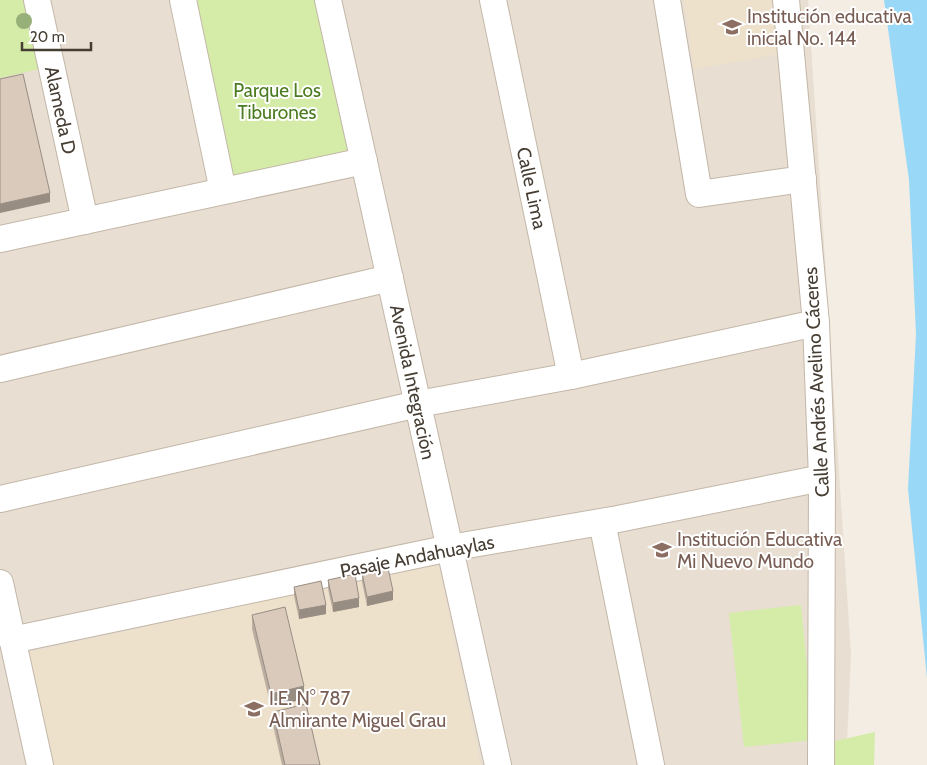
<svg xmlns="http://www.w3.org/2000/svg" width="927" height="765" font-family="Cabin,sans-serif">
  <rect width="100%" height="100%" fill="#f3ede3"/>
  <path fill="#e8ded1" d="M0,0H808L851,655L846,765H0Z"/>
  <g fill="#eee1cc">
    <path d="M684,0H774L779,54L694,69Z"/>
    <path d="M438,563L481,765H52L26,653Z"/>
  </g>
  <g fill="#d4eca8">
    <path d="M0,0H25L39,69L0,78Z"/>
    <path d="M192,0H319L354,155L229,182Z"/>
    <path d="M801,605L814,740L744,747L729,613Z"/>
    <path d="M875,732L874,765H831V742Z"/>
  </g>
  <path fill="#99d9f7" d="M884,0H927V678L908,489L916,334L909,180Z"/>
  <g fill="none" stroke-linecap="round" stroke-linejoin="round">
    <g stroke="#c3b7a8" stroke-width="28">
      <g id="minor">
        <path d="M37,0L85,221"/>
        <path d="M183,0L223,191"/>
        <path d="M328,0L498,765"/>
        <path d="M493,0L571,376"/>
        <path d="M667,0L699,194L803,179"/>
        <path d="M786,0L816,323L822,478L821,765"/>
        <path d="M0,239L364,161"/>
        <path d="M0,369L390,278"/>
        <path d="M0,499L418,404L571,376L816,323"/>
        <path d="M602,522L651,765"/>
        <path d="M0,583L40,765"/>
        <path d="M12,640L450,548L618,519L822,478"/>
      </g>
    </g>
    <use href="#minor" stroke="#fff" stroke-width="26"/>
  </g>
  <circle fill="#97af78" cx="24" cy="21" r="8"/>
  <g fill="#bbaea1">
    <path d="M362,573L393,600L367,606L362,582Z"/>
    <path d="M328,580L359,607L333,612L328,589Z"/>
    <path d="M294,587L326,614L299,619L294,596Z"/>
    <path d="M252,615L304,699L271,707L252,629Z"/>
    <path d="M273,712L320,765H282L273,725Z"/>
  </g>
  <g fill="#988d83">
    <path d="M50,193V202L0,213V204Z"/>
    <path d="M393,591V600L367,606V597Z"/>
    <path d="M359,598V607L333,612V603Z"/>
    <path d="M326,605V614L299,619V610Z"/>
    <path d="M304,686V699L271,707V694Z"/>
  </g>
  <g fill="#d9cabb" stroke="#988d83">
    <path d="M23,74L50,193L0,204V79Z"/>
    <path d="M388,568L393,591L367,597L362,573Z"/>
    <path d="M355,574L359,598L333,603L328,580Z"/>
    <path d="M321,581L326,605L299,610L294,587Z"/>
    <path d="M285,607L304,686L271,694L252,615Z"/>
    <path d="M306,704L320,765H285L273,712Z"/>
  </g>
  <defs>
    <g id="school-bare" transform="scale(1.5)"><path d="M0-5L7-2L0 1L-7-2ZM-4 1L0 2.5L4 1V4Q0 6-4 4Z" fill="#8d6e63" stroke="#fff" stroke-width="2.5" paint-order="stroke"/></g>
  </defs>
  <g fill-rule="evenodd">
    <use href="#school-bare" x="732" y="27"/>
    <use href="#school-bare" x="662" y="550"/>
    <use href="#school-bare" x="254" y="709"/>
  </g>
  <g text-anchor="middle" stroke-width="4" stroke-linejoin="round" paint-order="stroke">
    <g font-size="19" fill="#785e54" stroke="#fff" text-anchor="start">
      <text x="747" y="23">Institución educativa<tspan x="747" dy="22">inicial No. 144</tspan></text>
      <text x="677" y="546">Institución Educativa<tspan x="677" dy="22">Mi Nuevo Mundo</tspan></text>
      <text x="269" y="705">I.E. N° 787<tspan x="269" dy="22">Almirante Miguel Grau</tspan></text>
    </g>
    <g font-size="19" fill="#4c7c21" stroke="#fff">
      <text x="277" y="97">Parque Los<tspan x="277" dy="22">Tiburones</tspan></text>
    </g>
    <g font-size="19" fill="#463d33" stroke="#fff">
      <text transform="translate(61 110) rotate(78)" y="7">Alameda D</text>
      <text transform="translate(532 188) rotate(78)" y="7">Calle Lima</text>
      <text transform="translate(413 382) rotate(78)" y="7">Avenida Integración</text>
      <text transform="translate(816 382) rotate(-93)" y="7">Calle Andrés Avelino Cáceres</text>
      <text transform="translate(417 556) rotate(-11)" y="7">Pasaje Andahuaylas</text>
    </g>
  </g>
  <path d="M22 42v8h69v-8" fill="none" stroke="#463d33" stroke-width="2.5"/>
  <text x="30" y="42" font-size="15" fill="#463d33" stroke="#ffffff" stroke-width="4" paint-order="stroke">20 m</text>
</svg>
